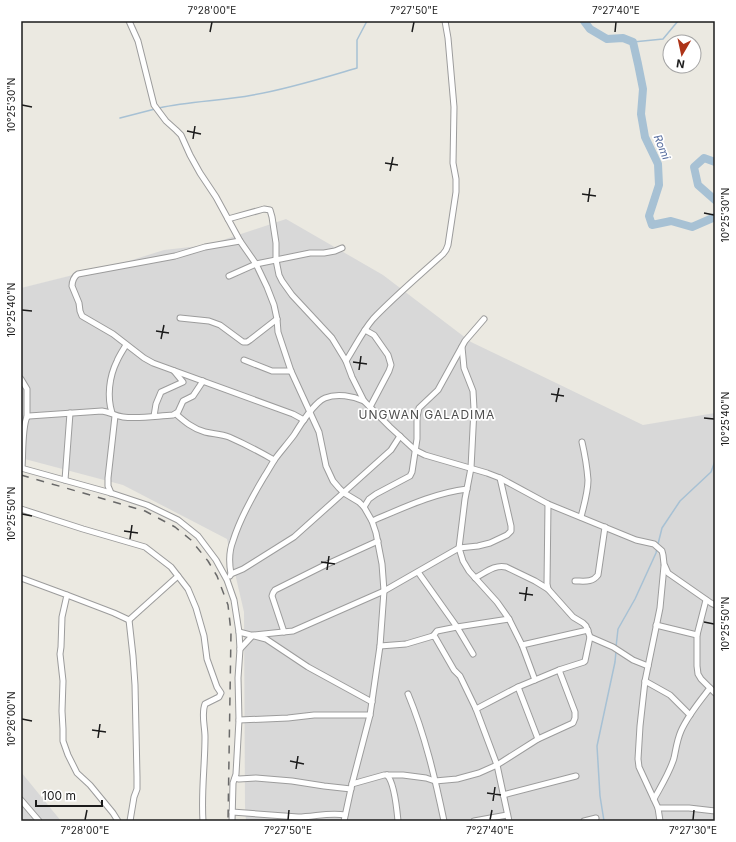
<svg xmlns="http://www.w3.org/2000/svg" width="736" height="842" font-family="Inter,sans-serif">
  <rect width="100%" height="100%" fill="#ebe9e1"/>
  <g fill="#d8d8d8">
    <path d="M286,219L383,275L471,342L643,425L715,413V821H246L245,806L244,612L227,539L123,485L21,458V288L129,261L164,250L208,245Z"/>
    <path d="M21,772L61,821H21Z"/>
  </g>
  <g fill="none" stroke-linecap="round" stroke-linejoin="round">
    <g stroke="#a7c1d4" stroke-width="1.5">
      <path d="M633,42L663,39L678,21"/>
      <path d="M159,108C190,101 222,101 253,95C288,89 323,78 357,68V40L367,21"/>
      <path d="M120,118L155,109"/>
      <path d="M658,544L662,528L680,501L711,472L715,461"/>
      <path d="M616,647L618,629L635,599L656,553L657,548"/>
      <path d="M604,821L600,796L597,746L615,662L616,651"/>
    </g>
    <g stroke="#a7c1d4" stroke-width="8">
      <path d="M584,21L590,29L607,39L623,38L633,42L638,64L643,89L641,114L645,137L658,164L659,185L649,216L652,225L671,221L692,227L715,217"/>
      <path d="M715,162L704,158L694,167L698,185L715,200"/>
    </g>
    <g stroke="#9c9c9c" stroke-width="7">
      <g id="minor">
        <path d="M129,21L138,41L154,105L166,121L176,130L181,135L190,155L200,173L216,197L240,241L256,264L267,287L274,305L277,319L278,332L291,371L319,432L326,466L333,481L339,488L344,493L359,502L364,507L372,521L376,533L382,564L384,591L380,646L370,715L352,784L344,821"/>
        <path d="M445,21L448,38L454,107L453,163L456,179V192L448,245L446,250L443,254C420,275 395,296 373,319C362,332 355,347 346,361L352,377L364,401L390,427L415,450L425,455L487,473L500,478L548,504L636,540L654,544L662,551L663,555L664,564L668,573L711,603L715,605"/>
        <path d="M228,219L264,209L270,210L272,217L276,243V260L279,275L282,281L292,295L332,338L346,361"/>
        <path d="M240,241L205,247L175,256L78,274C74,276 72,282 72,286L79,303L80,311L82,316L113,334L144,358L153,363L293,414L304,420"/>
        <path d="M229,276L256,264L310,253H324L335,251L342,248"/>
        <path d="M180,318L209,321L220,325L243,342H247L250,340L277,319"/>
        <path d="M365,330L374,335L388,355L391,365L389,371L370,407"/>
        <path d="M462,347L464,368L473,391L474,409L471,468L465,499L459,548L463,561L469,571L497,602L509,619L522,645L535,680"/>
        <path d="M244,360L272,371H291"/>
        <path d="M21,379L27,389V417C22,427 23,456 22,468"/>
        <path d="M112,413C107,397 109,377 117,361C119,356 123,350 126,345"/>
        <path d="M176,414C184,421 193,429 205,432C213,434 221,434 229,437C245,444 260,452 274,460"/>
        <path d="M154,416L156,404L161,392L183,382L174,371"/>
        <path d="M27,417L29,416L102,411C110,412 115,416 123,417C139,419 156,416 173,415L178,412L183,401L193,396L203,381"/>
        <path d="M21,468L111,493L147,505L178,520L198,536L216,560L227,580L234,600L239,632L240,649L238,678L239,720L236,774L233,783L232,821"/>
        <path d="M65,480L70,413"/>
        <path d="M111,493L108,486V478L115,416"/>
        <path d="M364,507L369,499L376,494L410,476L412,472L417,439V417L419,408L438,390L465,341L484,319"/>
        <path d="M21,509L83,529L145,547L171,567L188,589L196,608L204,636L207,659L217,687L221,693L219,697L205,704C201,714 205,726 205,737C205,765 201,793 203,821"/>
        <path d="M581,517C584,505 588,492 588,480C587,467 585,455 582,442"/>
        <path d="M372,521C403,508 434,493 467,489"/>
        <path d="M418,572L457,627L473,654"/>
        <path d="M231,574C229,563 229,551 233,541C240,518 252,497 264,477C268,471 271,465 275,459C281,451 288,443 294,435C300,425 315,402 325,398C337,393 353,396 364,401"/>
        <path d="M230,576L231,574L243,569L294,537L391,450L400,436"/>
        <path d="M21,578L67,595L62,617L61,647L60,654L63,681L62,711L63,729V741L68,755L77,773L90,785L113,813L118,821"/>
        <path d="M475,578C485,573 495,564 506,567L535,581L548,589"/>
        <path d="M575,581C584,581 592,583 598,575L605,527"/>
        <path d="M67,595L114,613L129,620"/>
        <path d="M706,600L697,635V666L698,674L701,679L715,693"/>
        <path d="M129,620L133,656L135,685L137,777V789L134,797L130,821"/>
        <path d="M129,620L178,576"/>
        <path d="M656,625L697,635"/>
        <path d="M239,632L266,639L308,667L372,702"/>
        <path d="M284,632L272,596L273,593L275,590L323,566L378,541"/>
        <path d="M433,636L435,637L454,670L460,676L476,709L497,765L509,821"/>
        <path d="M590,637L613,647L633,660L648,666"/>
        <path d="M522,645L588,630"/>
        <path d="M380,646L406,644L433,636L437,631L457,627L509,619"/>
        <path d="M240,649L253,635L293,631L384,591L459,548L478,546L490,543L507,535L511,531V526L500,478"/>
        <path d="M645,681L670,695L690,715"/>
        <path d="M518,687L538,739"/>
        <path d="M408,694C425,735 435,778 444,821"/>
        <path d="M476,709L518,687L559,670L584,662L585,661L590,637L586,626L583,623L573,617L548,589L547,584L548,504"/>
        <path d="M239,720L288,718L314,715H370"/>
        <path d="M387,775C394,782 397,810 398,821"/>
        <path d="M235,778L239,779L256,778L292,781L324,786L351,789"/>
        <path d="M352,784L384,775H403L426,778L435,781L457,779L479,773L497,765L538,739L573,723L575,718V712L559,670"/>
        <path d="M503,795L576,776"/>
        <path d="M654,799C661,786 670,772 674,758C676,749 677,740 681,731C688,715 700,701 710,688"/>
        <path d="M21,800L39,821"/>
        <path d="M658,808H689L715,811"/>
        <path d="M232,812L298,817C314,817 329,812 345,815"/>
        <path d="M474,821L507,815"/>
        <path d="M584,821L596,818"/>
        <path d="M660,821L658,808L639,767L638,759L640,726L645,681L660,608L664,566"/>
      </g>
    </g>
    <use href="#minor" stroke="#fff" stroke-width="5"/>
    <path stroke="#696969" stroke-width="1.5" stroke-dasharray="8 8" stroke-linecap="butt" d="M21,475L145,511L175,527L191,540L208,561L217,576L228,605L231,632L228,821"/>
  </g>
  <path fill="none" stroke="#1b1b1b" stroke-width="1.5" d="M210,32L212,22M412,32L414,22M615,32L616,22M22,105L32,107M187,131L201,134M193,139L195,126M385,163L398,165M390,171L393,157M582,194L596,196M588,202L590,188M704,213L714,215M22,310L32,311M156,331L169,333M161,339L164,325M353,362L367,364M359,370L361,356M551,394L564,396M556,402L559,388M704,418L714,419M22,514L32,516M124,531L138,533M130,539L132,525M321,562L335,564M327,570L329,556M519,593L533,595M525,601L527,587M704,622L714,624M22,719L32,721M92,730L106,732M98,738L100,724M290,761L304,764M296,769L298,756M487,793L501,795M493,801L495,787M85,820L87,810M288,820L289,810M490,820L492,810M693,820L694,810"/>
  <g text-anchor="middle" stroke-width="3.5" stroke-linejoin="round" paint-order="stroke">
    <g font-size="11" font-style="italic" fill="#546b9d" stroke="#fff">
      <text transform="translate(662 147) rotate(68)" y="4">Romi</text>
    </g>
    <g font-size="12" letter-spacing="1" fill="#4e4e4e" stroke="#fff">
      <text x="427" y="419">UNGWAN GALADIMA</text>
    </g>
  </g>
  <rect width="736" height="842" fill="none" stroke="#ffffff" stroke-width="44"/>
  <g transform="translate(682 54) rotate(189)"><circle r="19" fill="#ffffff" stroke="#a4a4a4"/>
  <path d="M0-3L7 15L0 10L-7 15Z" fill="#ad3418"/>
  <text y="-6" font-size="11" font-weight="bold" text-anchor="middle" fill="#1b1b1b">N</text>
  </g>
  <path d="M36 800v6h66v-6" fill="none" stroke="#1b1b1b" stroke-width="2"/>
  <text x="42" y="800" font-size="12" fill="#1b1b1b" stroke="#ffffff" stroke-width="3" paint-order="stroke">100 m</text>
  <rect x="22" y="22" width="692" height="798" fill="none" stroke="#1b1b1b" stroke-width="1.5"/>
  <g font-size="10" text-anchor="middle" fill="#1b1b1b">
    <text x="212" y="14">7°28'00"E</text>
    <text x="414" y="14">7°27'50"E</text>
    <text x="616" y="14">7°27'40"E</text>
    <text transform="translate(11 105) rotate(-90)" y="4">10°25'30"N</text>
    <text transform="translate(725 215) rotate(-90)" y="4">10°25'30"N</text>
    <text transform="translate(11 310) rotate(-90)" y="4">10°25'40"N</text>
    <text transform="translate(725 419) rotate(-90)" y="4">10°25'40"N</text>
    <text transform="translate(11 514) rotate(-90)" y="4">10°25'50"N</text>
    <text transform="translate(725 624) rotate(-90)" y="4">10°25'50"N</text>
    <text transform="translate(11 719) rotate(-90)" y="4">10°26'00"N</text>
    <text x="85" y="834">7°28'00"E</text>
    <text x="288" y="834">7°27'50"E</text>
    <text x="490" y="834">7°27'40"E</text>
    <text x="693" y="834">7°27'30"E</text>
  </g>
</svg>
